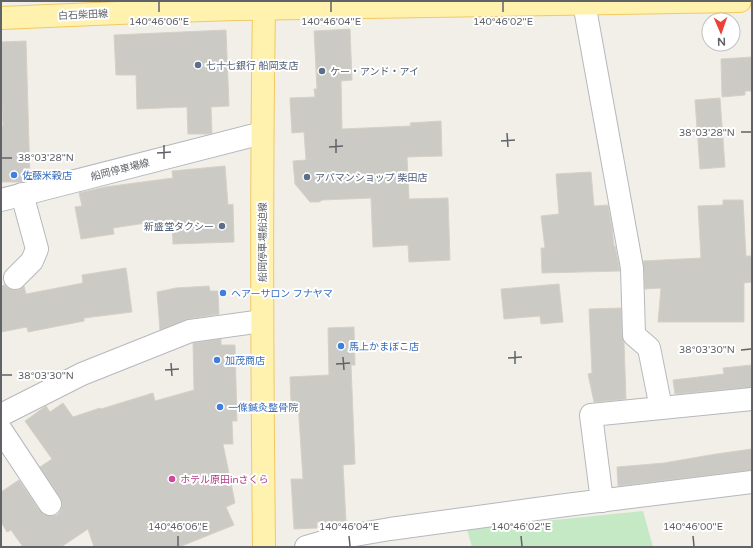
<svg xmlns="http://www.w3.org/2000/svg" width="753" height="548" font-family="'Varela Round','Noto Sans JP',sans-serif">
  <rect width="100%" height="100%" fill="#f1efe8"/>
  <path fill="#c5e8c5" d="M643,511L653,547H472L467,529Z"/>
  <g fill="#cccac5" stroke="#d6d1c6">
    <path d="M350,29L352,80L341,81L342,129L411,126L410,123L441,121L442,156L407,157L409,199L448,198L450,260L409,262L408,245L373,247L371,198L322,200L319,202H310L295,184L293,161L306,160L304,132L292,133L290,98L315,97L314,89H317L314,31Z"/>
    <path d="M226,30L229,106L211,107L212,133L208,134H188L187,107L137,109L136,75H116L114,35Z"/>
    <path d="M26,41L30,180L23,182H1V126H3L1,90V42Z"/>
    <path d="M752,57V91H745V95L722,97L721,59Z"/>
    <path d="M720,98L725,167L700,169L695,100Z"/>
    <path d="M225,166L228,205L233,204L234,242L173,244L172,219L113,228L114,234L81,239L75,207L82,206L79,193L105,187L173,178L172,171Z"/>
    <path d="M591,172L594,206L608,205L612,228L614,246H615L620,271L542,273L541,248H545L541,216L559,214L556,174Z"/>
    <path d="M723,200H743L746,256H752V282L744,283V322H658L661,288L645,289L643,261L701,258L698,206L723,205Z"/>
    <path d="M126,268L132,312L84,318V321L28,332L27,327L1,332V286L5,285L6,287L12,290H19L24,286L26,294L83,283L82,275Z"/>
    <path d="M559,284L563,322L541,324L540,316L504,319L501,289Z"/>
    <path d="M209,286L210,291H218L219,314L188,319L160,330L157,292L176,288Z"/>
    <path d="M621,308L622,335L624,342L626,399L594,402L588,374L592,373L589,309Z"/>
    <path d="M354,327L355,365H351L355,464L343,465L346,521L317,522V528L294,529L291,479H303L298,402H291L290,377L329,375L328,328Z"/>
    <path d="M221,339V345H235L237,421H232L233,444H223L235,503L226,507L234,525L179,547H94L88,529L61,547H23L11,530L7,532L1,522V492L19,480L40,511L44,515L50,516L57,515L61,510L62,504L60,497L40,467L52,459L25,421L46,406L50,412L63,403L73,417L100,408L101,409L153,393L155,401L194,390L193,343Z"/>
    <path d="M752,365V387L675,394L673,380L724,374L723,368Z"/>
    <path d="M752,449V470L618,486L617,467L664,463L716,454Z"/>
  </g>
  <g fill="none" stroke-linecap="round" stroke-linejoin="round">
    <g stroke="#b5b8bc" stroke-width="24">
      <g id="minor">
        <path d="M584,3L632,268L634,335L649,348L661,408"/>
        <path d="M1,200L262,133"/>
        <path d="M15,278L32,261L37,249L22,194"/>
        <path d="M1,415L82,374L190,331L262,321"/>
        <path d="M1,430L50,504"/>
        <path d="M602,501L591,415L752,399"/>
        <path d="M306,547L337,538L390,529L566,505L752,482"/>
      </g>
    </g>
    <g stroke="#f2c960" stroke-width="24">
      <g id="major">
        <path d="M264,8C261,188 262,367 264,547"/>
        <path d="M1,18L142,12L235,9L740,1"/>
      </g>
    </g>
    <use href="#minor" stroke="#fff" stroke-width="22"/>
    <use href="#major" stroke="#fff2af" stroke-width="22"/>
  </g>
  <path fill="none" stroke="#5f6368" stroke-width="1.5" d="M159,2V12M331,2V12M503,2V12M741,132H751M507,133L508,147M336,139V153M501,141L515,140M164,145V159M329,147L343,146M157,153L171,152M2,158H12M741,350L751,349M515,351V364M343,357L344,370M508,358L522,357M171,363L172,376M336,364L350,363M165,370L179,369M2,375H12M178,536V546M349,536L350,546M521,536L522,546M693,536L694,546"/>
  <g fill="#5c6f8a" stroke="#fff" stroke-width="1.5">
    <circle cx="198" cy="65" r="4"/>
    <circle cx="322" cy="71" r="4"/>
    <circle cx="307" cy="177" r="4"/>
    <circle cx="222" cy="226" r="4"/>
  </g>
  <g fill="#3f7fe0" stroke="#fff" stroke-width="1.5">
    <circle cx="14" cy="175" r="4"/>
    <circle cx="223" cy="293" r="4"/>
    <circle cx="341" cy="346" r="4"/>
    <circle cx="217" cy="360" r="4"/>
    <circle cx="220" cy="407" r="4"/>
  </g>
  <circle fill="#d1479c" stroke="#fff" stroke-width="1.5" cx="172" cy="479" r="4"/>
  <g text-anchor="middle" stroke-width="4" stroke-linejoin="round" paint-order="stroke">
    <g font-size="10" fill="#5f6368" stroke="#fff">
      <text transform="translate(83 14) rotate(-3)" y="4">白石柴田線</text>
      <text transform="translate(120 169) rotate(-14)" y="4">船岡停車場線</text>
      <text transform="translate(262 242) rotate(-90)" y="4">船岡停車場船迫線</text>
    </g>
    <g font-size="10" fill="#4e5e75" stroke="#fff" text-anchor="start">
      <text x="206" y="69">七十七銀行 船岡支店</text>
      <text x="330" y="75">ケー・アンド・アイ</text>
      <text x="315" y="181">アパマンショップ 柴田店</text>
      <text x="214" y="230" text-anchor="end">新盛堂タクシー</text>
    </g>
    <g font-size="10" fill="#366cbe" stroke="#fff" text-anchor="start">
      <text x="22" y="179">佐藤米穀店</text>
      <text x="231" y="297">ヘアーサロン フナヤマ</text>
      <text x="349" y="350">馬上かまぼこ店</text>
      <text x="225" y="364">加茂商店</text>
      <text x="228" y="411">一條鍼灸整骨院</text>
    </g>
    <g font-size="10" fill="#b23c85" stroke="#fff" text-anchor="start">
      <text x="180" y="483">ホテル原田inさくら</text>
    </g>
  </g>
  <g font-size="10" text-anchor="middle" fill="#5f6368" stroke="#fff" stroke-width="4" stroke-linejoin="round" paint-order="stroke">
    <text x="159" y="25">140°46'06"E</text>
    <text x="331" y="25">140°46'04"E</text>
    <text x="503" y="25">140°46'02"E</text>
    <text x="707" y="136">38°03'28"N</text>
    <text x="46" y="161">38°03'28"N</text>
    <text x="707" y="353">38°03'30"N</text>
    <text x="46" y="379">38°03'30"N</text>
    <text x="178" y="530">140°46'06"E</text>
    <text x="349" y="530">140°46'04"E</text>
    <text x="521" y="530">140°46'02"E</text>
    <text x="693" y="530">140°46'00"E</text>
  </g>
  <rect width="753" height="548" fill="none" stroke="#5f6368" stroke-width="4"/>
  <g transform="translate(721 32) rotate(178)"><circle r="19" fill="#ffffff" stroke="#bfc1c3"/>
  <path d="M0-3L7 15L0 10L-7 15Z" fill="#ea4335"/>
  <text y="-6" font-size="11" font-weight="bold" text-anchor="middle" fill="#5f6368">N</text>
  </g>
</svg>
